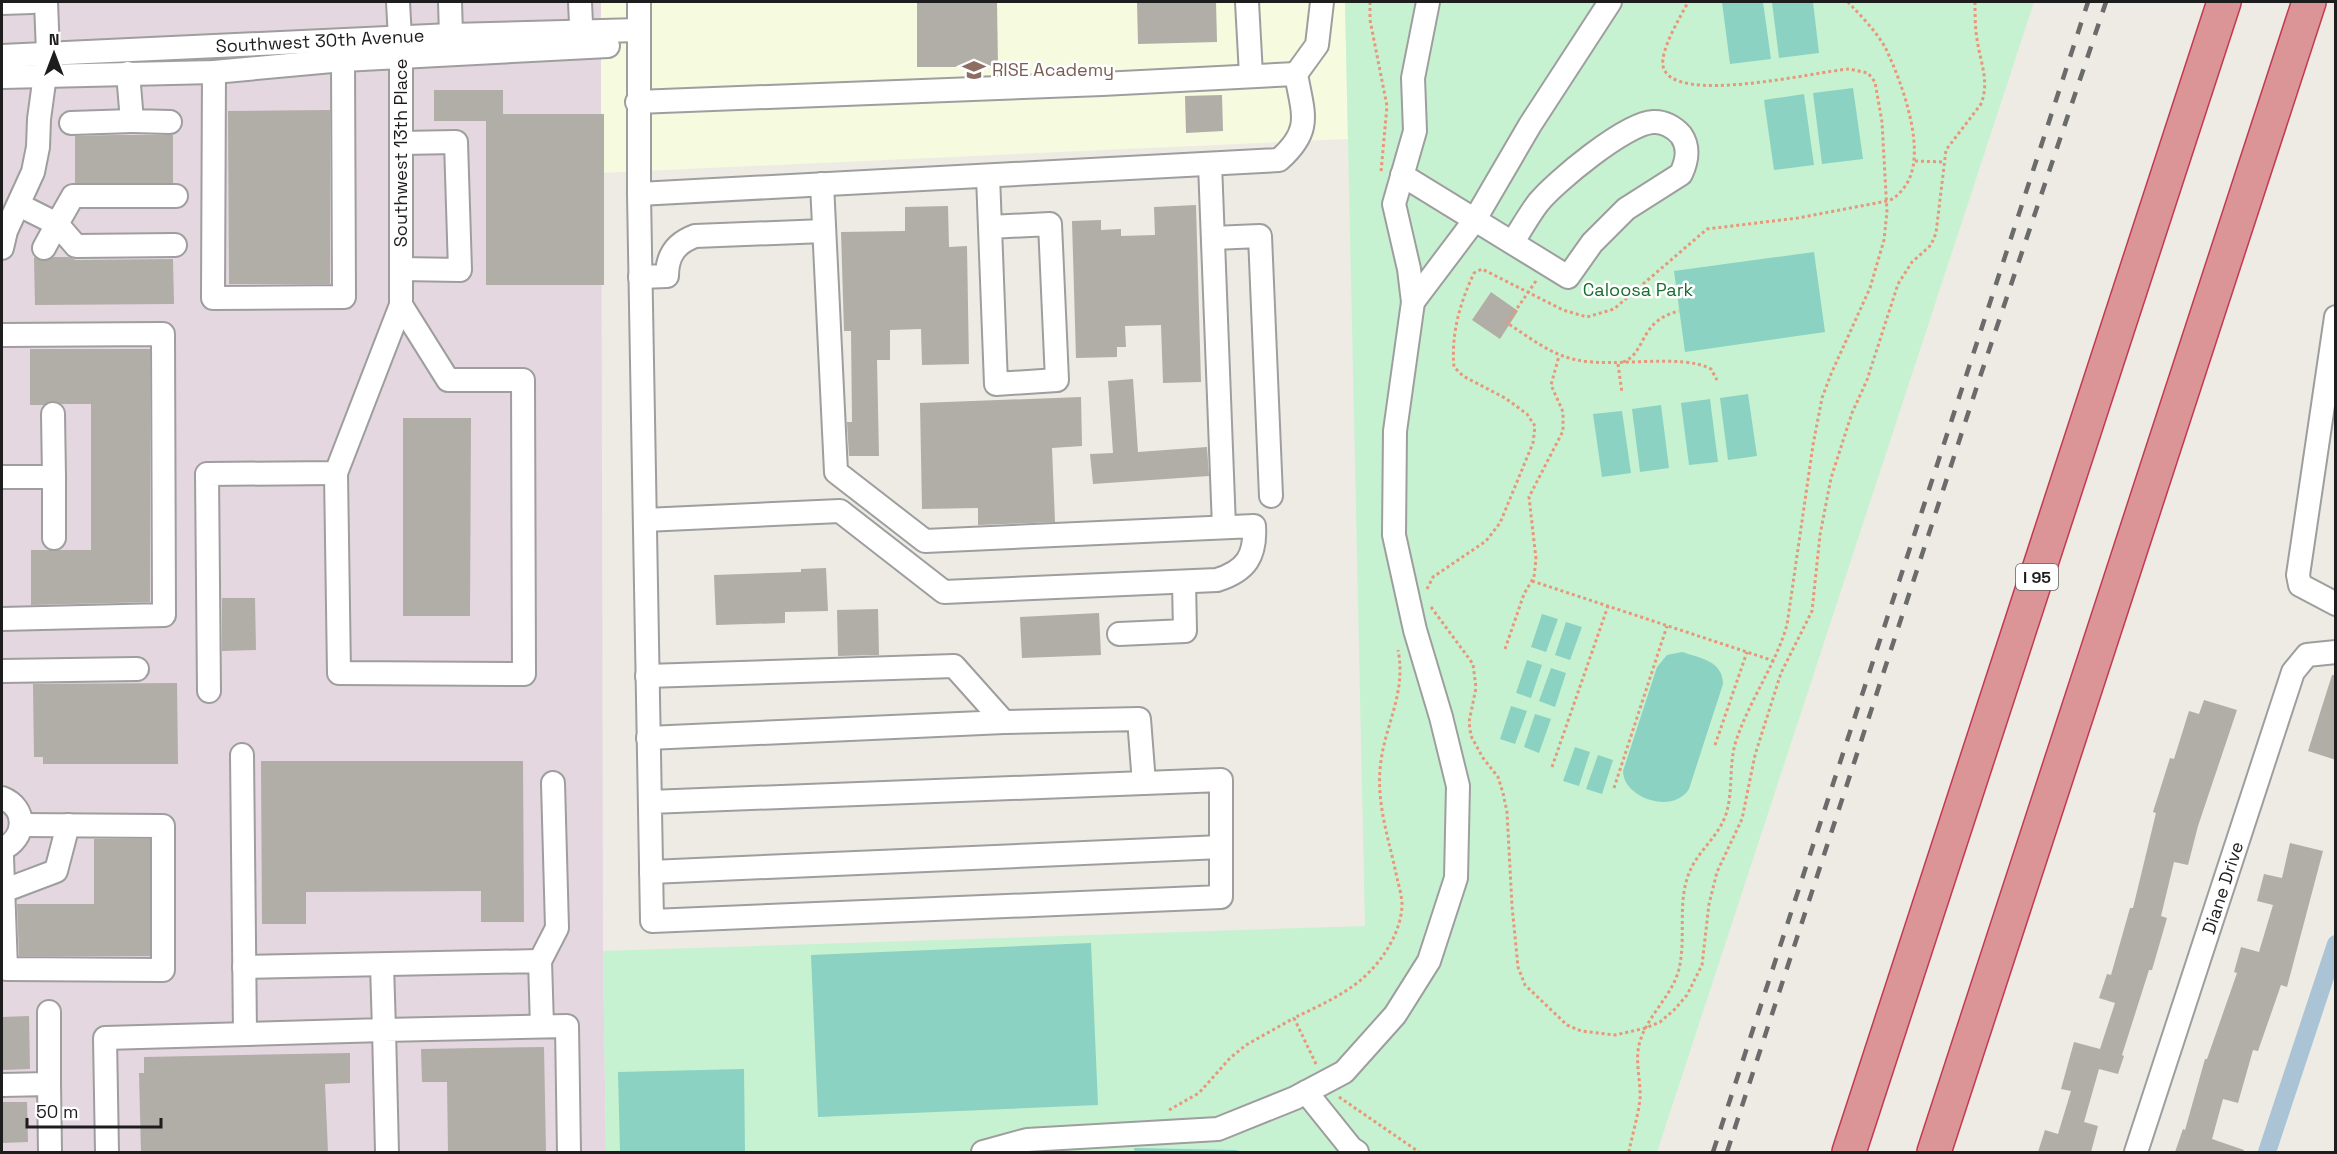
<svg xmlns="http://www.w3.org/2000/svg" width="2337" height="1154" font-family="'Space Grotesk',sans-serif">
  <rect width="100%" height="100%" fill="#edebe4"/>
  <path fill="#e5d7e0" d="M2,2H601L603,951L606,1152H2Z"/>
  <path fill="#f6fadf" d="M601,2H1345L1348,139L601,173Z"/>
  <path fill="#c6f2d1" d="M1345,2H2034L1657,1152H606L603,951L1365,926Z"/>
  <g fill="#8bd2c3">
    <path d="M1722,2H1763L1771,59L1730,64Z"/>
    <path d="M1772,2H1813L1819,53L1779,58Z"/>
    <path d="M1853,88L1863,159L1822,164L1813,93Z"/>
    <path d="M1804,94L1814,165L1774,170L1764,100Z"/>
    <path d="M1814,252L1825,332L1685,352L1674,271Z"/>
    <path d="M1748,394L1757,456L1728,460L1720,398Z"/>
    <path d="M1710,399L1718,462L1689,465L1681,403Z"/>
    <path d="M1661,405L1669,468L1640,472L1632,409Z"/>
    <path d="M1622,411L1631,473L1602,477L1593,414Z"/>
    <path d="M1542,614L1558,619L1546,652L1531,647Z"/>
    <path d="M1566,622L1582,627L1570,660L1555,655Z"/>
    <path d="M1682,652C1700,658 1723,661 1723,684L1689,789C1673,815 1623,798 1623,771L1657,667L1667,655Z"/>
    <path d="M1527,660L1542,665L1531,698L1516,693Z"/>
    <path d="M1551,668L1566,673L1555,707L1539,701Z"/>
    <path d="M1511,706L1527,711L1515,744L1500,739Z"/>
    <path d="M1535,714L1551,719L1539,753L1524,747Z"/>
    <path d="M1575,747L1590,752L1579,786L1563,781Z"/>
    <path d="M1598,755L1613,760L1602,794L1586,789Z"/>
    <path d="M1091,943L1098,1105L818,1117L811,955Z"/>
    <path d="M744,1069L745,1152H620L618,1072Z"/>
    <path d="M1134,1148L1236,1150L1243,1152H1135Z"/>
  </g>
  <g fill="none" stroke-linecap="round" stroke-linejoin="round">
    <path stroke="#aac4d5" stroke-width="18" d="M2267,1152L2336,944"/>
  </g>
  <g fill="#b1ada7">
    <path d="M917,2H997L998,67H917Z"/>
    <path d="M1137,2H1216L1217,42L1138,44Z"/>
    <path d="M434,90H503V114H604V285H486V121H434Z"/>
    <path d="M1222,95L1223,131L1186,133L1185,96Z"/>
    <path d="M330,110V284H229L228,111Z"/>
    <path d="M114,135H173V183H75V136Z"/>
    <path d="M1196,205L1201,382L1163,383L1161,325L1125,326L1126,347H1117V357L1076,358L1072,221L1101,220V230L1121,229V236L1155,235L1154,207Z"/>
    <path d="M948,206L949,247L967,246L969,364L922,365L921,329L890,330V360H877L879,456H849L847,422H852L851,331H844L841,232L905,231V207Z"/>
    <path d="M34,257L44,261L54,257H68L76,260L173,259L174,304L35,305Z"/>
    <path d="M1491,292L1518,311L1500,339L1472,320Z"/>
    <path d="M30,349H150V602L31,605V550H91V404H62L53,401L44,405H30Z"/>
    <path d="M1133,379L1138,452L1207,447L1209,476L1093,484L1090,454L1113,453L1108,381Z"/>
    <path d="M1081,397L1082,446L1052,448L1055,522L978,525V508L922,509L920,403Z"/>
    <path d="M403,418H471L470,616H403Z"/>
    <path d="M826,568L828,611L785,612V623L716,625L714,575L801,572V569Z"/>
    <path d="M222,598H255L256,650L222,651Z"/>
    <path d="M878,609L879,655L838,656L837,610Z"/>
    <path d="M1099,613L1101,655L1022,658L1020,617Z"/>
    <path d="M2332,675H2336V760L2308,751Z"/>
    <path d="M177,683L178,764H43V757H34L33,684Z"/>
    <path d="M2204,700L2237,710L2198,826L2188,865L2174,862L2161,916L2167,918L2152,970H2149L2122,1055L2124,1056L2118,1074L2099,1069L2084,1122L2098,1126L2091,1152H2038L2045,1130L2058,1134L2071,1091L2061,1089L2074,1042L2100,1049L2115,1003L2099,998L2107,974L2111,975L2130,908H2133L2156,813L2153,812L2170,758L2174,759L2189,711L2199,714Z"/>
    <path d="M261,761H523L524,922H481V891L306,892V924H262Z"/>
    <path d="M94,839H150V956H19L17,904H94Z"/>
    <path d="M2290,843L2323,851L2287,987L2281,985L2258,1051L2253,1050L2238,1103L2223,1099L2212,1139L2244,1150V1152H2175L2183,1129L2185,1130L2205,1059H2207L2237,973L2234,972L2241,947L2259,952L2273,905L2257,901L2264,874L2282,878Z"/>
    <path d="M29,1016L30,1069L2,1070V1017Z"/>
    <path d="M544,1047L546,1152H448L447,1082H422L421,1049Z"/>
    <path d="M350,1053V1083L325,1084L328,1152H141L139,1073H144V1057Z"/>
    <path d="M2,1102H27L28,1142L2,1143Z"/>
  </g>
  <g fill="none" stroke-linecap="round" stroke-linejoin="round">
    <g stroke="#9e9e9e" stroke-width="26">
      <g id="minor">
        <path d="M450,2L451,35"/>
        <path d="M580,2L582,45"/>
        <path d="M639,2V194L652,921L1221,897V780L650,802"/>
        <path d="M1247,2L1251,75"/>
        <path d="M2,3L32,2"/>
        <path d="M2,56L451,35L639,30"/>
        <path d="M214,72L213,298L344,297L343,60"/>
        <path d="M128,73L132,121L170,122"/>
        <path d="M2,77L214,72L343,60L608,46"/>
        <path d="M637,102L1102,84L1296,74"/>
        <path d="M71,123L132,121"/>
        <path d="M401,143L456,142L460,270L401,269"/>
        <path d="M1210,164L1224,527"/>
        <path d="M1402,175L1568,277L1592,243L1626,209L1681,174C1687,161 1690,148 1681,135C1674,127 1663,121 1653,122C1626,123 1555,182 1538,203C1529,215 1521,229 1513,242"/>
        <path d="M988,176L996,384L1057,380L1050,224L990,227"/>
        <path d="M639,194L1279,160C1313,130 1303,114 1296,74L1317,45L1322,2"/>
        <path d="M19,205L57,224L73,196H176"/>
        <path d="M1213,238L1260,236L1271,496"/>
        <path d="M2,248L6,231L33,172L38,147L39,119L48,53L46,2"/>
        <path d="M44,248L57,224L76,246L175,245"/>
        <path d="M640,277L667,276C667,255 676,243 695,236L824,231"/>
        <path d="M1413,302L1474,221L1530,125L1610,2"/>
        <path d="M2336,317L2298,575L2300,585L2336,604"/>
        <path d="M2,335L163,334L164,615L2,619"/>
        <path d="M336,473L339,673L524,674L523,380H448L401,305"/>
        <path d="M2,477H54L53,414"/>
        <path d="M54,477V538"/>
        <path d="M645,520L840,511L944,592L1217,580C1246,571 1256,556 1254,526L925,541L836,472L822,184"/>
        <path d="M1119,634L1185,631L1184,582"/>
        <path d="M2,671L137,669"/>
        <path d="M647,676L954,666L1004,722L1139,719L1144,783"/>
        <path d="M209,691L207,474L336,473L401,305V57L398,2"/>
        <path d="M648,738L1004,722"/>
        <path d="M242,755L245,1034"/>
        <path d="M2,798C28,808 26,839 2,849"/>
        <path d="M2,857L6,969L163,970V826L21,825"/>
        <path d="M651,872L1221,847"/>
        <path d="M3,891L56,871L68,825"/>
        <path d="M540,961L557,928L553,783"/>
        <path d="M244,967L540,961L542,1026"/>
        <path d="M49,1012V1084"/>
        <path d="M2,1085L49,1084L50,1152"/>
        <path d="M1306,1092L1351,1148L1357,1152"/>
        <path d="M107,1152L105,1038L384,1030L382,965"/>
        <path d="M387,1152L384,1030L567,1026L569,1152"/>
        <path d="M983,1152L1027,1140L1218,1129L1295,1098L1344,1072L1395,1015L1429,961L1456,878L1458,786L1441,717L1415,630L1394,535L1395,431L1413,302L1409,269L1394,204L1415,131L1413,78L1428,2"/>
        <path d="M2136,1152L2293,672L2307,655L2336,652"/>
      </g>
    </g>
    <g stroke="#c23a52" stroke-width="36">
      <g id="highway">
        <path d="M1849,1152L2224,2"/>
        <path d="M1934,1152L2309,2"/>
      </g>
    </g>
    <g stroke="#e7987a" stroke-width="3" stroke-dasharray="3 3" stroke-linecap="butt">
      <path d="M1370,2V20L1387,106L1381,172"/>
      <path d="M1915,161L1945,162"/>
      <path d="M1536,281L1507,323C1529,337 1551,355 1577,360C1614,368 1682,353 1711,369L1717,380"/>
      <path d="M1623,362C1647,353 1638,321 1679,311"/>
      <path d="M1618,364L1622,393"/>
      <path d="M1532,581L1774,661"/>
      <path d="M1427,589L1433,577L1486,541L1500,523L1533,443L1535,426L1527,414L1505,398L1463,376L1454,367C1451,333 1460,303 1474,273L1482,269L1563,310L1587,317L1614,309L1707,229L1798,218L1887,201C1894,199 1898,195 1902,190C1931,159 1902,83 1886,49C1877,32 1861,16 1848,2"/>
      <path d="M1431,607L1473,664L1476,688L1469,722L1471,736L1483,758L1498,777L1503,793L1507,812L1512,906L1518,967L1525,985L1567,1025L1581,1031L1615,1035L1646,1028L1660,1022L1674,1010L1687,995L1702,965L1709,904L1717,872L1742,819L1755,755L1781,673L1812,611L1820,535L1831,478L1852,413L1867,380L1898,284L1912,262L1931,245L1936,233L1946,150L1981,104C1990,81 1980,62 1977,39C1975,27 1975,14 1975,2"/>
      <path d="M1505,649L1524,594L1534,577L1536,559L1529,497L1563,431V412L1551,385L1559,356"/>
      <path d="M1715,745L1747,652"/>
      <path d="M1552,767L1608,606"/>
      <path d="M1614,788L1667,626"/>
      <path d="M1316,1064L1294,1018C1312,1009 1333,1000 1350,988C1376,971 1401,937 1402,905C1402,897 1399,886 1397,878C1390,843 1377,807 1380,770C1383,727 1407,695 1398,650"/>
      <path d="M1339,1097L1419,1152"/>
      <path d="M1169,1110L1199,1093L1230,1058L1246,1045L1294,1018"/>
      <path d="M1629,1152C1632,1135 1638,1117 1640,1099C1641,1082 1635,1062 1639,1045C1646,1016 1672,997 1679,969C1686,939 1678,908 1687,879C1694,854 1716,840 1725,817C1734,793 1728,766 1736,741C1749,701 1775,666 1787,625L1813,445L1822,398L1831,374L1870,288L1884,240L1887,212L1882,122L1875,82L1868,73L1849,69C1818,71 1671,107 1663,66C1660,50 1681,16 1688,2"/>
    </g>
    <use href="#minor" stroke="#fff" stroke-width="22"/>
    <use href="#highway" stroke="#db9596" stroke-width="33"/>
    <g stroke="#6b6b6b" stroke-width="4.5" stroke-dasharray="12 12" stroke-linecap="butt">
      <path d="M1713,1152L2088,2"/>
      <path d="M1727,1152L1979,380L2106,2"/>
    </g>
  </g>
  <defs>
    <g id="school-bare" transform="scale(1.8)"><path d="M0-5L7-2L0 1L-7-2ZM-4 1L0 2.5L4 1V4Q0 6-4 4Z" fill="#8d6e63" stroke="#fff" stroke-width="2.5" paint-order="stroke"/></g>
  </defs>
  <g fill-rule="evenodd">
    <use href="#school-bare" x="974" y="70"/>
  </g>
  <g text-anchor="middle" stroke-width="5" stroke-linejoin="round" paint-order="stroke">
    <rect fill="#fff" stroke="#616161" stroke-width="1.5" x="2016" y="564" width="42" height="26" rx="4.5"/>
    <g font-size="16" font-weight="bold" fill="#1d1d1d">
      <text x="2037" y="583">I 95</text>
    </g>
    <g font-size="18" fill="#1d1d1d" stroke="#fff">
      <text transform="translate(320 41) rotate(-3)" y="6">Southwest 30th Avenue</text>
      <text transform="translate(401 153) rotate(-90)" y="6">Southwest 13th Place</text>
      <text transform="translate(2223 888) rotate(-72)" y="6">Diane Drive</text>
    </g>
    <g font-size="18" fill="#785e54" stroke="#fff" text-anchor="start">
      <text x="992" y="76">RISE Academy</text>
    </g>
    <g font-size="18" fill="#196d2e" stroke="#fff">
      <text x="1638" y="296">Caloosa Park</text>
    </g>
  </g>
  <rect width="2337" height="1154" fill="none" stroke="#1d1d1d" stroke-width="6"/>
  <g transform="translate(54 54)" stroke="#ffffff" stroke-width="4.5" paint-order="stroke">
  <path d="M0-4.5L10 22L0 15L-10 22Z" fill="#1d1d1d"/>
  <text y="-9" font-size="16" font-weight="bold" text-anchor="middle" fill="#1d1d1d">N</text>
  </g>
  <path d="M27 1118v9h134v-9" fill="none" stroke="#1d1d1d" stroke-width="3"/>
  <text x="36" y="1118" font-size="18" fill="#1d1d1d" stroke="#ffffff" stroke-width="4.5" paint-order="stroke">50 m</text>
</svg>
